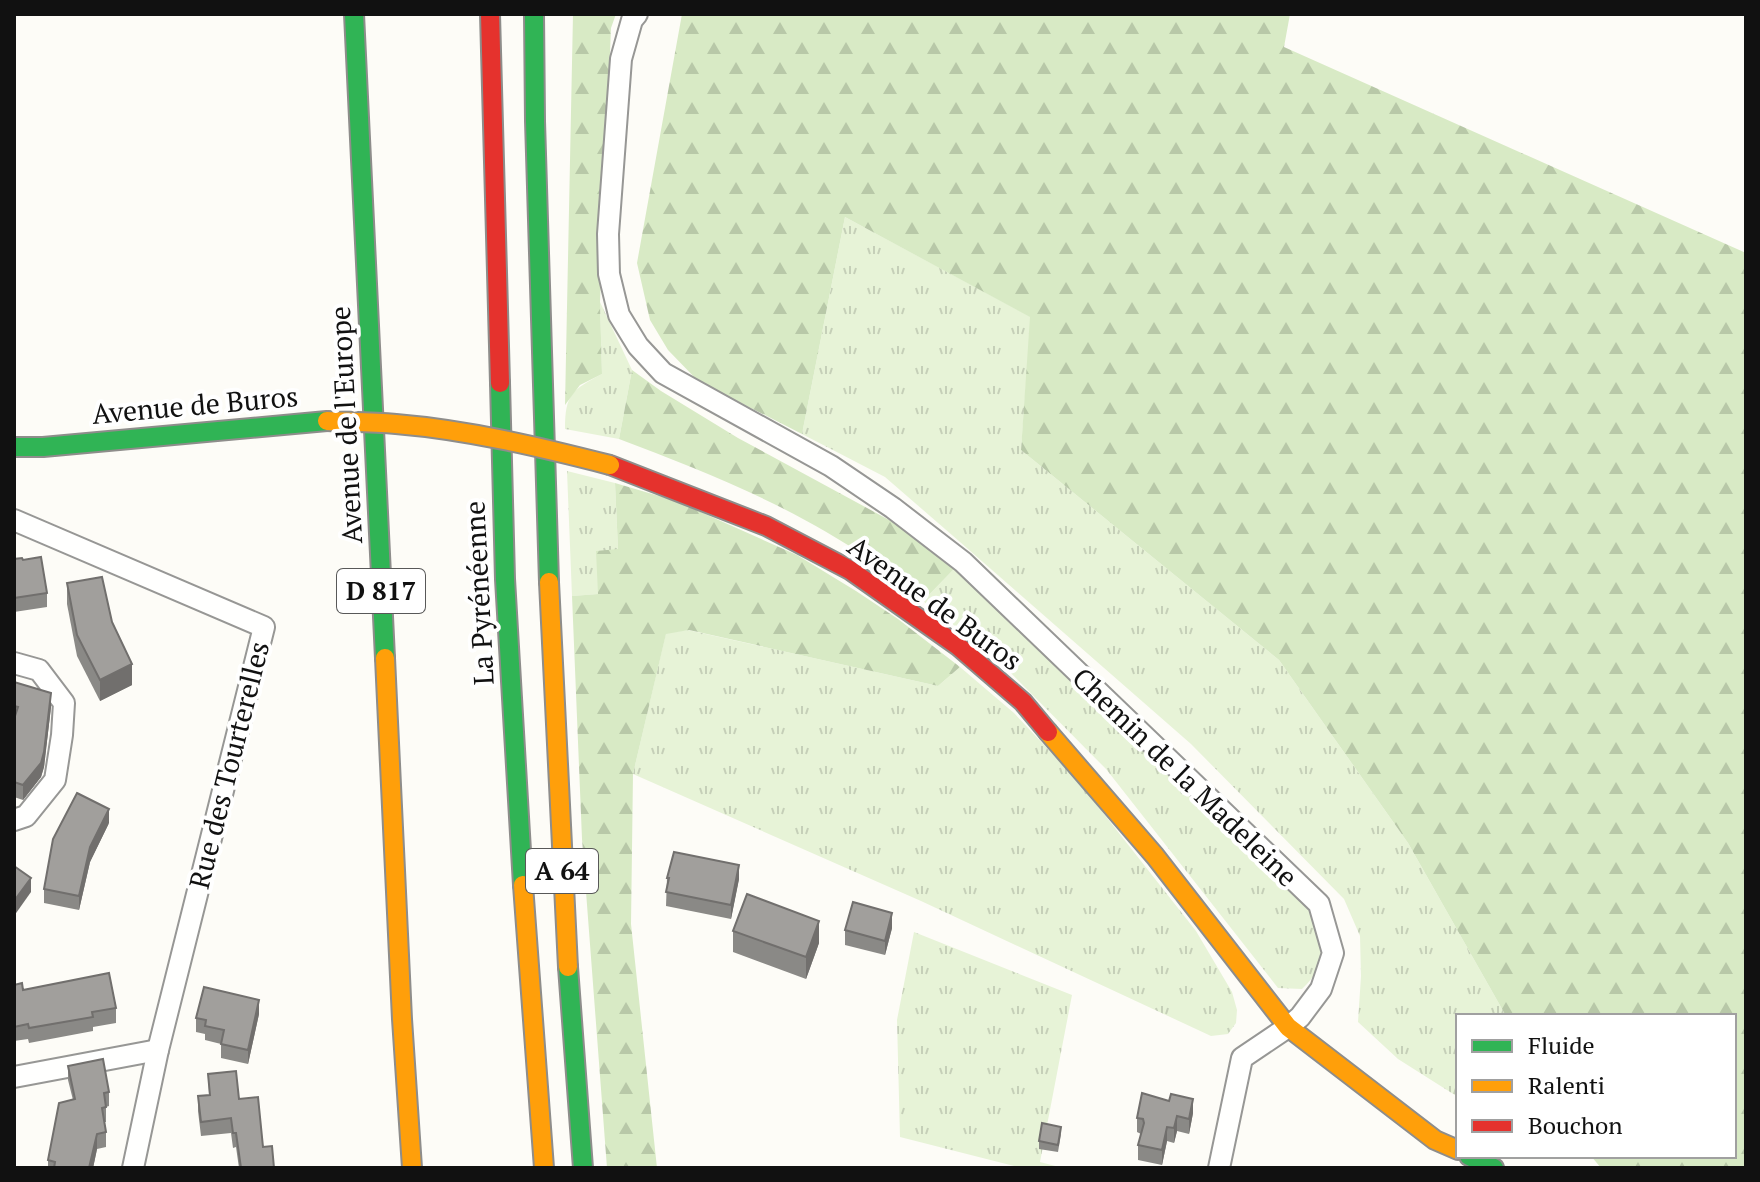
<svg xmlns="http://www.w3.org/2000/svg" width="1760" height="1182" font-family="'PT Serif',serif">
  <defs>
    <pattern id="grass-tufts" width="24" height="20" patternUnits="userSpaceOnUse" patternTransform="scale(2)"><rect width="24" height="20" fill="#e7f3d7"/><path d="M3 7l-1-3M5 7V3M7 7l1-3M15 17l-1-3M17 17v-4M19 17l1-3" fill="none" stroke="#c5cfb8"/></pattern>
    <pattern id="forest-firs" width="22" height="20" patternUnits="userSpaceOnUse" patternTransform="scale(2)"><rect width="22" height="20" fill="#d8eac5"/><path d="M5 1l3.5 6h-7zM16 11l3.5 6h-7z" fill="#b8c8a8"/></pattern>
  </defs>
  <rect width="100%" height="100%" fill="#fdfcf7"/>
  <g fill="url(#grass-tufts)">
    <path d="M845,217L1031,317L1021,450L1279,660L1408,843L1506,1016H1458V1097L1398,1059L1358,1022L1361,976L1360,936L1344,899L1191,744L960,542L885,477L802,434Z"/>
    <path d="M600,302L632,370L619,439L565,429C565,394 572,390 602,374Z"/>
    <path d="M567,471L615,483L618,549L599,594L572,596Z"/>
    <path d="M954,569L1312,912C1323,941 1328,966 1302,989L1278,988L1106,769L996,658L923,601Z"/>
    <path d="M688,630L938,686L960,667L1014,713L1078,781L1196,931L1232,992L1237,1010L1236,1023L1228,1034L1211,1036L921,901L633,774L666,633Z"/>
    <path d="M914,932L1072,995L1040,1162L1063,1168H1022L900,1137L897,1020Z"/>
  </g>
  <g fill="url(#forest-firs)">
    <path d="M573,14H616L611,28L600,302L602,374L580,385L565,405Z"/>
    <path d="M682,14H1290L1284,47L1746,253V1168H1601L1591,1156H1734V1016H1506L1408,843L1279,660L1021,450L1030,317L845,217L802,434L698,381L668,350L650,320L637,263Z"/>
    <path d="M632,370L661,391L738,438L891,521L954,569L923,601C905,587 888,571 869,559C792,506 706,472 619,439Z"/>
    <path d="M615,483L676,501L797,555L856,591L898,619L960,667L938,686L689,630L666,634L633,774L631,924L657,1168H607L582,839L572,596L598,594L596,551L618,549Z"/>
  </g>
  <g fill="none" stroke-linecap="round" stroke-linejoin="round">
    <g stroke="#979795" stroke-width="24">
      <g id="street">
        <path d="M637,14L632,20L621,59L608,234L609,274L619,315L638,346L663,373L831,466L893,508L963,562L1319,904L1333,953L1321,989L1300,1017L1288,1027L1242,1058L1219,1168"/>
        <path d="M14,520L264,627L158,1050L133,1168"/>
        <path d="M14,663L39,670L64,703L62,735L55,780L26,816L14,820"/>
        <path d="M14,1077L158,1050"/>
      </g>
    </g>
    <g stroke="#8e8d8b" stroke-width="22">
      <g id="fast">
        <path d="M354,14L385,658"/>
        <path d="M534,14L535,121L549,582"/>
        <path d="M500,383L505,579L523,885"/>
        <path d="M14,447H43L327,421"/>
        <path d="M568,967L583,1168"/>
        <path d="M1469,1156L1494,1168"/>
      </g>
    </g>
    <g stroke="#8e8d8b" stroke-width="22">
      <g id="slow">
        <path d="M549,582L568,967"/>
        <path d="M385,658L402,1019L412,1168"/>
        <path d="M1048,732L1155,856L1288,1027L1435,1140L1458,1150"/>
        <path d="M523,885L544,1168"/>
      </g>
    </g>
    <g stroke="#8e8d8b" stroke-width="22">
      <g id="jam">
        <path d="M490,14L500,383"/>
        <path d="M610,465L766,526L850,570L958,646L1023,702L1048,732"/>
      </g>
    </g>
    <use href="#street" stroke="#fffffe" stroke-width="20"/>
    <use href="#fast" stroke="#30b455" stroke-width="18"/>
    <use href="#slow" stroke="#ff9f0a" stroke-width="18"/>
    <use href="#jam" stroke="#e5322d" stroke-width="18"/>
    <g stroke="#8e8d8b" stroke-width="22" stroke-linecap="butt">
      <path id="slow-bridge" d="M327,421C350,422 373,422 396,424C468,430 540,447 610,465"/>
    </g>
    <use href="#slow-bridge" stroke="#ff9f0a" stroke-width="18"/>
  </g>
  <g fill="#8a8986">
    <path d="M14,559L23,560L47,593V607L14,612Z"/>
    <path d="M67,583L112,622L132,685L100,701L77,656L67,604Z"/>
    <path d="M14,682L51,707L44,767L41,777L23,800L14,797Z"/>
    <path d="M109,823L90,862L79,910L44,903V889Z"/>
    <path d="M667,878L739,879L731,919L666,906Z"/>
    <path d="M892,928L885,955L845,945V930Z"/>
    <path d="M733,931L819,943L806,979L733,952Z"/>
    <path d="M14,985L23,990L116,1008V1023L93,1027V1031L29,1043L28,1039L14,1041Z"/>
    <path d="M259,1014L248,1064L221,1058V1044L205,1040V1034L196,1032V1018Z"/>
    <path d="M68,1066L109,1092V1106L106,1107V1122H104L106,1132V1147L97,1149L93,1168H48V1160L73,1100L68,1080Z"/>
    <path d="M208,1074L239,1099L274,1168H239L236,1147L233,1148L231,1133L201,1136L198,1111V1096L209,1095Z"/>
    <path d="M1193,1113L1189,1134L1177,1131L1174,1143L1167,1141L1162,1165L1138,1160V1145L1141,1134L1137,1132V1118Z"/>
    <path d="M1061,1134L1058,1152L1039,1149V1141Z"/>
  </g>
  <g fill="#716f6d">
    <path d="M132,664V685L100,701V680Z"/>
    <path d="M51,693V707L44,767L41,777L23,800V785Z"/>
    <path d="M109,809V823L90,862L79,910V896L90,847Z"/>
    <path d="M739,865V879L731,919V905Z"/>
    <path d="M31,878V892L14,916V901Z"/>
    <path d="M892,913V928L885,955V941Z"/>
    <path d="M819,921V943L806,979V957Z"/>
    <path d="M259,1000V1014L248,1064V1050Z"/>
    <path d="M1193,1099V1113L1189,1134V1119Z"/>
    <path d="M1177,1116V1131L1174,1143V1128Z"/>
    <path d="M1167,1127V1141L1162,1165V1150Z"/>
    <path d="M97,1134V1149L93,1168H89Z"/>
  </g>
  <g fill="#a19f9c" stroke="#716f6d" stroke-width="2">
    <path d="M41,557L47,593L14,598V559L22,558L23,560Z"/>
    <path d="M102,577L112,622L132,664L100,680L77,635L67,583Z"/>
    <path d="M14,682L51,693L44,752L41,763L23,785L14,782V719L18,707L14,706Z"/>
    <path d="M77,793L109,809L90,847L79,896L44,889L53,839Z"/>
    <path d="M674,852L739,865L731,905L666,892L669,878H667Z"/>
    <path d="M14,866L31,878L14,901Z"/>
    <path d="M747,894L819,921L806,957L733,931Z"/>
    <path d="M853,902L892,913L885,941L845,930Z"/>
    <path d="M109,973L116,1008L92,1012L93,1017L29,1028L28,1024L14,1027V985L22,983L23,990Z"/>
    <path d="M204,987L259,1000L248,1050L221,1044L224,1030L205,1026L206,1020L196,1018Z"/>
    <path d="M103,1059L109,1092L104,1093L106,1107L102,1108L106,1132L97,1134L89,1168H54L55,1162L48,1160L59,1103L75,1099L68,1066Z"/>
    <path d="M236,1071L239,1099L258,1097L263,1147L272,1146L274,1168H241L236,1133H233L231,1118L201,1122L198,1096L210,1095L208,1074Z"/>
    <path d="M1142,1093L1169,1101L1171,1094L1193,1099L1189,1119L1177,1116L1174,1128L1167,1127L1162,1150L1138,1145L1144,1123L1143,1119L1137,1118Z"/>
    <path d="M1042,1123L1061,1127L1058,1145L1039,1141Z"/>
  </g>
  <g text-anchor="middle" stroke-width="8" stroke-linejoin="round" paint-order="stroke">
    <g fill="#fff" stroke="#585858" stroke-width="2">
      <rect x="337" y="569" width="88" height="44" rx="6"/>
      <rect x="526" y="849" width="72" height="44" rx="6"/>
    </g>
    <g font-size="26" font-weight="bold" fill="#111">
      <text x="381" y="600">D 817</text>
      <text x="562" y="880">A 64</text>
    </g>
    <g font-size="28" fill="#111" stroke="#fff">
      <text transform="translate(195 405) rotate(-5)" y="10">Avenue de Buros</text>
      <text transform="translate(346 425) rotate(-93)" y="10">Avenue de l'Europe</text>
      <text transform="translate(479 593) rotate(-93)" y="10">La Pyrénéenne</text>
      <text transform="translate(935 603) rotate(36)" y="10">Avenue de Buros</text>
      <text transform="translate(229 765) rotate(-76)" y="10">Rue des Tourterelles</text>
      <text transform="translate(1185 777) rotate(44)" y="10">Chemin de la Madeleine</text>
    </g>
  </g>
  <rect width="1760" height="1182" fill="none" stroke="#111111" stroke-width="32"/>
  <rect x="1456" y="1014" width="280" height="144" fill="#ffffff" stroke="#a0a0a0" stroke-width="2"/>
  <rect x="1472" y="1040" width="40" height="12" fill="#30b455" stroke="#a0a0a0" stroke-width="2"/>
  <text x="1528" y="1054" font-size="24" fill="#111111">Fluide</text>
  <rect x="1472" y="1080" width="40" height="12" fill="#ff9f0a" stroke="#a0a0a0" stroke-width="2"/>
  <text x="1528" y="1094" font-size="24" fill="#111111">Ralenti</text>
  <rect x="1472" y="1120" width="40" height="12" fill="#e5322d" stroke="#a0a0a0" stroke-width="2"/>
  <text x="1528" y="1134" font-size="24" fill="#111111">Bouchon</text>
</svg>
